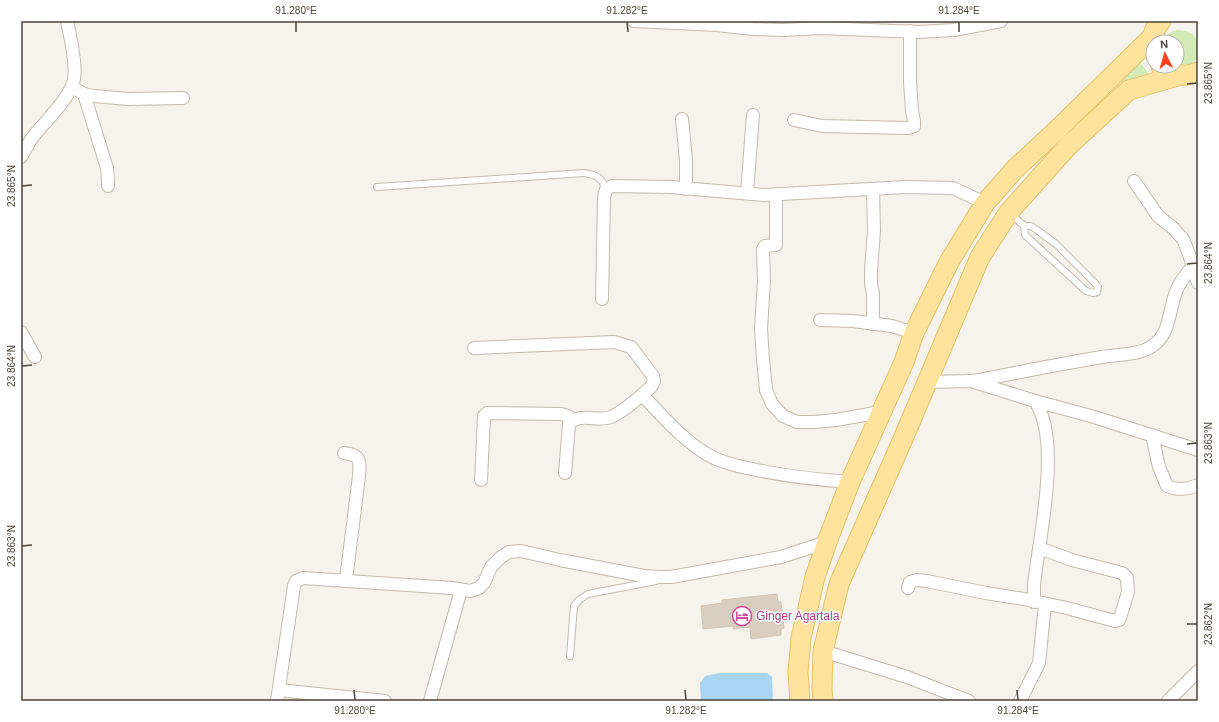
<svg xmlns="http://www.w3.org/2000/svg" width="1219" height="722" font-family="Arial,sans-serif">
  <rect width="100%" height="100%" fill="#f6f3ec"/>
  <g fill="#d2eab5">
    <path d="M1177,30C1182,30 1188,31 1192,34C1202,43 1200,63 1187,67C1184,67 1180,66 1177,66V42H1162C1165,35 1170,32 1177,30Z"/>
    <path d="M1138,60L1151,77L1116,83Z"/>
  </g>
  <path fill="#a9d4f2" d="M720,673H767L772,677L773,701H701L700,683L705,676Z"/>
  <path fill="#d8cfc1" stroke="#d3c7b4" d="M777,594L778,602H781L784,628L781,629V635L751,639L750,627L733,629V626L703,629L701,606L722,603V600Z"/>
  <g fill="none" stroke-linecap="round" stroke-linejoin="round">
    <g stroke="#c2bbae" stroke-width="8">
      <g id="service">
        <path d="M377,187L584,173C597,175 601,177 606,189"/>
        <path d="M1010,213L1024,226H1031L1037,230L1056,244L1093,281L1098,287L1097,292L1093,293L1086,291L1025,235L1024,226"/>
        <path d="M570,656L574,606L579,600L588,594L656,581"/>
      </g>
    </g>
    <g stroke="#c2bbae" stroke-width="14">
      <g id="minor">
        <path d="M634,21L717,25L753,29L783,30L821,28L918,32L954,30L1001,21"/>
        <path d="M72,87L84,94L94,96L128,99L183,98"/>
        <path d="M84,94L107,168L108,180V186"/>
        <path d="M682,119L686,160V189"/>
        <path d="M794,120L822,126L908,128L914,126V121L912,111L910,82V31"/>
        <path d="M21,157C25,151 28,144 32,138C44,122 71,98 74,79C77,65 70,35 67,21"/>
        <path d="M1134,181L1158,216L1173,228L1183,239L1189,254L1198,283"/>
        <path d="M747,193L753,115"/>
        <path d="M776,195V245L765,246L763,249L764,281L761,329L763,359L766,390L772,404L783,416L797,422H814L836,420L881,412"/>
        <path d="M602,299L604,198L606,189L612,186L671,187L764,195L905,187L953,188L985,203"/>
        <path d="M820,320L853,321L892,326L914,333"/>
        <path d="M873,324V293L871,284V270L874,231L873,189"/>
        <path d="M21,332L35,357"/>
        <path d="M474,348L614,342L631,347L653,376L654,381L651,387C641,396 623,412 611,417C597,422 579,412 569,424L565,473"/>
        <path d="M973,381C1016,373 1059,364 1102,357C1118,354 1141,356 1155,344C1171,331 1169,307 1177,289C1181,280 1187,273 1193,266"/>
        <path d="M926,382L971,381L1035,401L1091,416L1198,450"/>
        <path d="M642,395C661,414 679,436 702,451C719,463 742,467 762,471C792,477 821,480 850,482"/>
        <path d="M1152,435L1159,467L1167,486C1178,491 1187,489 1198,485"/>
        <path d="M344,453C361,455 360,460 359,476L346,580"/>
        <path d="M481,480L484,416L487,413L561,414L568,416L572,420"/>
        <path d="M908,588L910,582L917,580L927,581L986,593L1024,599L1067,608L1115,621L1119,620L1120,618L1128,592L1127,578L1122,573L1072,560L1039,548"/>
        <path d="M1034,602V585C1039,538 1062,441 1035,401"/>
        <path d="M823,651L907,677L969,701"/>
        <path d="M279,690L385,701"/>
        <path d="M277,701L294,586L296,581L303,578L452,588L470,591L479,588L484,583L491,567L501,557L509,552L521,551L560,560L644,576L659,577H671L781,557L827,542"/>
        <path d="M430,701L461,590"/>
        <path d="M1020,701L1039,663L1045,604"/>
        <path d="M1168,701L1198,671"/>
      </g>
    </g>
    <g stroke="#e6c16a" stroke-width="21">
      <g id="primary">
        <path d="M1153,50C1151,39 1153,29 1161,21"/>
        <path d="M1161,66C1172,75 1185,78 1198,72"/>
        <path d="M800,701L798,672L801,638L815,577L827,542L850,482L904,362L914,333L949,262L985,203L1016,168L1057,130L1152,37"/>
        <path d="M823,701L822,688L823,651L839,584L903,439L980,257L1009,212L1068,146L1129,90L1181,75"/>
      </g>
    </g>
    <use href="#service" stroke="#fff" stroke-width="6"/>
    <use href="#minor" stroke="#fff" stroke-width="12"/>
    <use href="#primary" stroke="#ffe39c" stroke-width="19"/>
  </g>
  <path fill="none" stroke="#4b4439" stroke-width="1.5" d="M296,22V32M627,22L628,32M959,22V32M1187,84L1197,83M22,186L32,185M1187,264L1197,263M22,366L32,365M1187,444L1197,443M22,546L32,545M1187,624H1197M354,690L355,700M685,690L686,700M1017,690L1018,700"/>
  <defs>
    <g id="hotel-ring" transform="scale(1)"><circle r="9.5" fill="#fff" stroke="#d1479c" stroke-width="1.5"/><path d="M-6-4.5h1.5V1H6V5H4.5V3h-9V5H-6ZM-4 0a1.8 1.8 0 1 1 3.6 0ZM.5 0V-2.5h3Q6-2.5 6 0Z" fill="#d1479c"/></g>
  </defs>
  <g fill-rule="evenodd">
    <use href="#hotel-ring" x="742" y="616"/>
  </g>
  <g text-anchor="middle" stroke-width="3" stroke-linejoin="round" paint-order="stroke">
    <g font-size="12" fill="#b23c85" stroke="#fff" text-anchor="start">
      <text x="756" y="620">Ginger Agartala</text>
    </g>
  </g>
  <rect width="1219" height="722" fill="none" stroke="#ffffff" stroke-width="44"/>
  <g transform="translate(1165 54) rotate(355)"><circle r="19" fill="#ffffff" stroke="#b7b4b0"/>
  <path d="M0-3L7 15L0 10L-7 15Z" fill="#fc3f1d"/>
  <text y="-6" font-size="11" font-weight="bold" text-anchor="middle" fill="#4b4439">N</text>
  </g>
  <rect x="22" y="22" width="1175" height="678" fill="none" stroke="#4b4439" stroke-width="1.5"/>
  <g font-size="10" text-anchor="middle" fill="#4b4439">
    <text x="296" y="14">91.280°E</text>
    <text x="627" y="14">91.282°E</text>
    <text x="959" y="14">91.284°E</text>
    <text transform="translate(1208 83) rotate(-90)" y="4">23.865°N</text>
    <text transform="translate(11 186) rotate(-90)" y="4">23.865°N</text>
    <text transform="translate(1208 263) rotate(-90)" y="4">23.864°N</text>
    <text transform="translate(11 366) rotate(-90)" y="4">23.864°N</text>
    <text transform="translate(1208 443) rotate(-90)" y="4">23.863°N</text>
    <text transform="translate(11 546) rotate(-90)" y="4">23.863°N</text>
    <text transform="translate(1208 624) rotate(-90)" y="4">23.862°N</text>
    <text x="355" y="714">91.280°E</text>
    <text x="686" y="714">91.282°E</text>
    <text x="1018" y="714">91.284°E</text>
  </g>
</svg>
